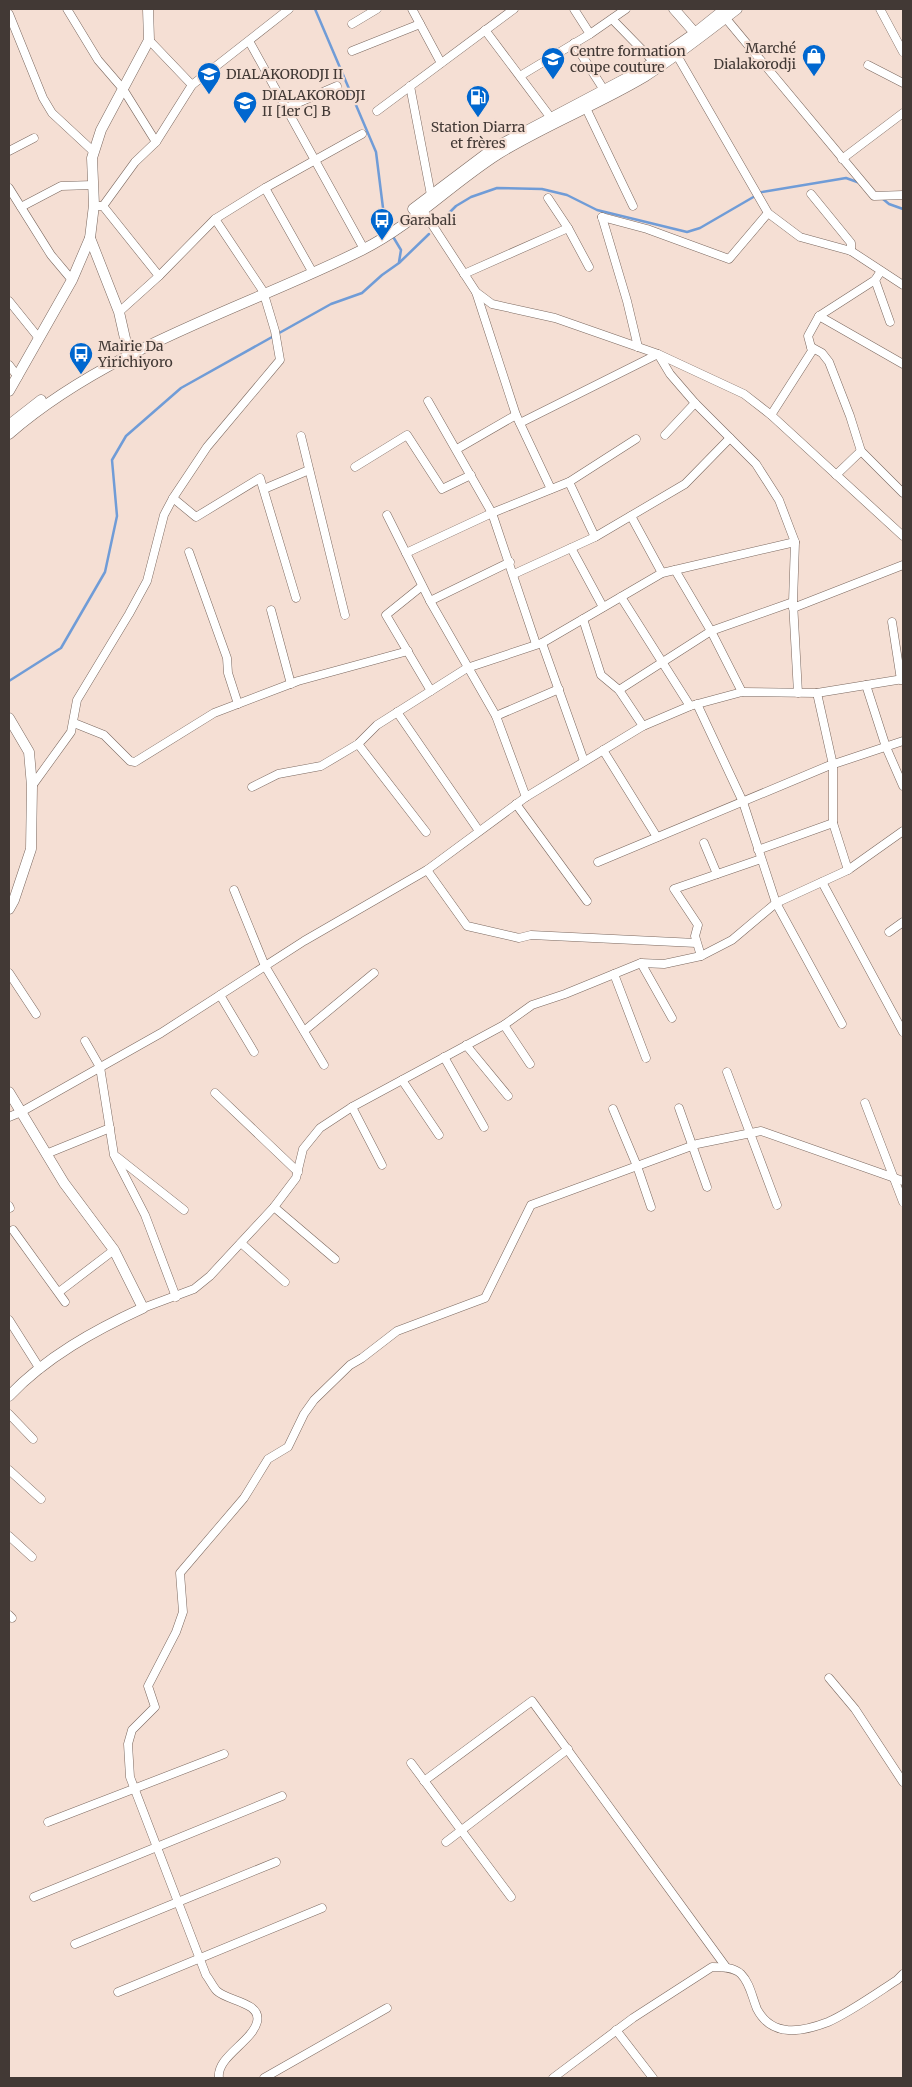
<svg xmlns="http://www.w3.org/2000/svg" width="912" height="2087" font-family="Merriweather,serif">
  <rect width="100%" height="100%" fill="#f5dfd4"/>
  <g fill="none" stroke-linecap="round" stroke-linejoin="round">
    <g stroke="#709cd7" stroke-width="2.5">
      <path d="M315,9L376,152L385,224L389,230"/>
      <path d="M883,199L889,204L903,209"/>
      <path d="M437,225L456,206L471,197L497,188L542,189L567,195L597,210L687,232L700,228L762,192L846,178L860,183"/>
      <path d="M392,235L401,250L399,262"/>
      <path d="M9,681L61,648L105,572L117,516L112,460L126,436L181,388L331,304L362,293L382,275L399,263L429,234"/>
    </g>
    <g stroke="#7b685f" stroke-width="9">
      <g id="street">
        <path d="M67,9L98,60L123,89L156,142"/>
        <path d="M412,9L441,63"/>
        <path d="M574,9L590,34"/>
        <path d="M880,9L903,52"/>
        <path d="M9,14L43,98L52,113L94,152"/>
        <path d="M723,15L874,196L903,195"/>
        <path d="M612,19L656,64"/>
        <path d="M352,24L377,9"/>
        <path d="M485,30L551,118"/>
        <path d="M149,40L192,85"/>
        <path d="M249,41L364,249"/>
        <path d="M574,43L604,90"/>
        <path d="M352,51L420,24"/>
        <path d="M675,52L768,213L800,237L851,251L903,285"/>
        <path d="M868,65L903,83"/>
        <path d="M520,76L590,34L626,9"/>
        <path d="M410,86L431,195L434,199"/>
        <path d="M584,104L633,206"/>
        <path d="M286,108L337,86"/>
        <path d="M377,111L514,9"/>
        <path d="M9,151L34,138"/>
        <path d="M842,159L903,113"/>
        <path d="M9,188L51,255L72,280"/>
        <path d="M265,188L313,273"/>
        <path d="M811,194L851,243V251"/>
        <path d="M548,198L568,228L589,267"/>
        <path d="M98,206H103L159,276"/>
        <path d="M103,206L135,162L156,142L192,85L289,9"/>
        <path d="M420,206L476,292L492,304L555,318L658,354L670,374L695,403L756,464L779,500L795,542L793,602L798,693"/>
        <path d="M21,207L61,186L93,185"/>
        <path d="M602,217L647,229L729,259L768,213"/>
        <path d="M602,217L627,301L638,347"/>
        <path d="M464,274L568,228"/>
        <path d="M875,280L890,322"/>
        <path d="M476,292L516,415L551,489"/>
        <path d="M9,301L38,337"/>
        <path d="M119,312L159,276L215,219L265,188L362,134"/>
        <path d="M819,316L903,364"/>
        <path d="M811,347L822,353L829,362L850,416L861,451L903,493"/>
        <path d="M9,365L18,377"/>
        <path d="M428,401L492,513L536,644"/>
        <path d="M771,415L812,351L808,336L819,316L875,280L881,271"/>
        <path d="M520,423L658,354L744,394L771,415L903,536"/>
        <path d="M665,435L695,403"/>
        <path d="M301,436L345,615"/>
        <path d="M457,449L516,415"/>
        <path d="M355,467L407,435L442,489L471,475"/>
        <path d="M836,475L861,451"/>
        <path d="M569,482L595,537"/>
        <path d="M264,489L309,470"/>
        <path d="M173,498L196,517L260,478L296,598"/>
        <path d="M387,515L430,601L496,716L526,797"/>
        <path d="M631,516L662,573"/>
        <path d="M571,548L603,607"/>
        <path d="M189,552L227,658L228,673L238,704"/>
        <path d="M406,553L492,513L569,482L636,439"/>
        <path d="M675,570L711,631L742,692"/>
        <path d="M514,574L595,537L685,484L730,438"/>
        <path d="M422,586L386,615L431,691"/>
        <path d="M621,597L690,706"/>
        <path d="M430,601L510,562"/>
        <path d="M793,608L903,565"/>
        <path d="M271,610L291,684"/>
        <path d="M583,619L601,675L619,690L643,726"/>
        <path d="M892,622L901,680"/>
        <path d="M542,643L584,761"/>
        <path d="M866,685L886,747L903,786"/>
        <path d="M619,690L711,631L793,602"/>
        <path d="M817,693L833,765V823L848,870"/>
        <path d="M697,704L743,802L776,903L842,1024"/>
        <path d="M397,712L479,831"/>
        <path d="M496,716L559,689"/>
        <path d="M74,723L104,735L130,761L135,762L214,713L298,681L408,651"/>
        <path d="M358,744L426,832"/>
        <path d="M603,750L657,837"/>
        <path d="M32,786L71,732L77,700L129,614L147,581L164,515L173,498L207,447L280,360L275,331L263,291L215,219"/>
        <path d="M252,787L278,774L321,766L358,744L377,725L467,668L542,643L662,573L795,542"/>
        <path d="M516,804L587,901"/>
        <path d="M704,843L717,874"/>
        <path d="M758,850L833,823"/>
        <path d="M598,862L828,766L903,741"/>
        <path d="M427,870L467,926L519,938L531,935L696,943"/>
        <path d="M822,882L903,1032"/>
        <path d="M234,890L265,966L324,1065"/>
        <path d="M889,932L903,922"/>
        <path d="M701,956L695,936L698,925L674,889L761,859"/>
        <path d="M641,963L672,1018"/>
        <path d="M9,973L36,1014"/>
        <path d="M614,974L646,1058"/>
        <path d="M220,995L254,1052"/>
        <path d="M504,1025L530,1064"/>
        <path d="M304,1031L374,973"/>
        <path d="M85,1041L100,1067L114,1155L145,1215L176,1297"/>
        <path d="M466,1045L508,1096"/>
        <path d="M444,1057L484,1127"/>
        <path d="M727,1072L777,1205"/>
        <path d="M402,1080L439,1135"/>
        <path d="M215,1093L298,1172"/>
        <path d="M865,1103L903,1202"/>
        <path d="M352,1107L382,1165"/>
        <path d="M679,1108L707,1187"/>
        <path d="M613,1109L637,1166L651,1207"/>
        <path d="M9,1117L21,1112L161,1033L304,941L427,870L526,797L643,726L690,706L742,692L817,693L903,679"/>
        <path d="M46,1154L110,1128"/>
        <path d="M117,1157L184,1210"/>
        <path d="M9,1206L10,1208"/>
        <path d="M274,1207L335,1259"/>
        <path d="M13,1230L65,1302"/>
        <path d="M241,1243L285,1282"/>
        <path d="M59,1292L114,1250"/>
        <path d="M143,1308L194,1289L210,1276L274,1207L296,1178L303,1149L320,1128L352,1107L504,1025L532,1005L565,994L641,963L664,964L701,956L732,940L776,903L848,870L903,831"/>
        <path d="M9,1320L40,1369"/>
        <path d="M9,1414L33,1439"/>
        <path d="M9,1470L41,1499"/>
        <path d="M9,1536L32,1557"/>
        <path d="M9,1615L12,1618"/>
        <path d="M829,1678L855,1709L903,1782"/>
        <path d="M411,1763L511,1897"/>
        <path d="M424,1781L532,1701L726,1967"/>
        <path d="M48,1822L224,1754"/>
        <path d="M446,1842L568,1749"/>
        <path d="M34,1897L282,1796"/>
        <path d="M75,1944L276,1862"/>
        <path d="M118,1992L322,1908"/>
        <path d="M616,2030L653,2078"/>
        <path d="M219,2078C216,2057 252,2042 257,2022C262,2002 227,2001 217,1991C213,1987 210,1980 206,1975L130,1777L128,1744L132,1730L155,1707L148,1686L176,1632L183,1612L180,1573L244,1498L268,1459L288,1447L304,1414L314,1400L350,1365L362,1358L397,1331L485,1298L531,1205L697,1144L761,1131L903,1181"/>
        <path d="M264,2078L387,2008"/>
        <path d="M553,2078L633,2018L712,1967C721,1967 734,1967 741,1974C750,1983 752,1997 757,2009C772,2038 802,2032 828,2022C849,2013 877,1993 897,1980L903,1974"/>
      </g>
    </g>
    <g stroke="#7b685f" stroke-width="11">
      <g id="secondary">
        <path d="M674,9L695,33"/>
        <path d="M413,209L494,148L640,71L695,33L725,9"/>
        <path d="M90,238L119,312L129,356"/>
        <path d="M9,391L72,280L90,238L94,205L92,158L101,130L149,40L148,9"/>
        <path d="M9,425L41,400"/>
        <path d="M9,434C109,347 245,308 362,250C412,225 451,184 498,154C545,125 597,105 644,77C677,56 707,32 737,9"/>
        <path d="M9,718L29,752L32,786L31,849L14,900L9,909"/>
        <path d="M9,1092L64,1183L114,1250L143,1308C95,1330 46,1357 9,1396"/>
      </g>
    </g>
    <use href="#street" stroke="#fff" stroke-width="8"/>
    <use href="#secondary" stroke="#fff" stroke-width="10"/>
  </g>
  <defs>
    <g id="shop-pin" transform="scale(1.25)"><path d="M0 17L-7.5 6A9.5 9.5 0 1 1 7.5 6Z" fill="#0067cf" stroke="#f5dfd4"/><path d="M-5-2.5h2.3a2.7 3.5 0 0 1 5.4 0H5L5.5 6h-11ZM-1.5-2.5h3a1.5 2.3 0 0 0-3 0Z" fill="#fff"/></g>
    <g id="school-pin" transform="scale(1.25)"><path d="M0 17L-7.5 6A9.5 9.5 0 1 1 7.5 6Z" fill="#0067cf" stroke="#f5dfd4"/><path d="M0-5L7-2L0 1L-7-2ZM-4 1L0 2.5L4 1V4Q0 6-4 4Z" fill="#fff"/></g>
    <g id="fuel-pin" transform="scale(1.25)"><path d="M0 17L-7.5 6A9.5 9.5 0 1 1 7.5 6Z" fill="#0067cf" stroke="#f5dfd4"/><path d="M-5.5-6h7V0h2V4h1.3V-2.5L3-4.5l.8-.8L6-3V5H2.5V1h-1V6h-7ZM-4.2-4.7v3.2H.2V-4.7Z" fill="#fff"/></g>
    <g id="bus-pin" transform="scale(1.25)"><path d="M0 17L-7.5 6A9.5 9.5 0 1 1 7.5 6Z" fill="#0067cf" stroke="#f5dfd4"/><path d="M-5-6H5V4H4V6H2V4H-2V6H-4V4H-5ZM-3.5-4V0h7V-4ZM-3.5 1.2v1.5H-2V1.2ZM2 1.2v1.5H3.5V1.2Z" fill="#fff"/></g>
  </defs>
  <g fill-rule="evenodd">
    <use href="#shop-pin" x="814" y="56"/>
    <use href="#school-pin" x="553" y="59"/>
    <use href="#school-pin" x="209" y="74"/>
    <use href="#fuel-pin" x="478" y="97"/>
    <use href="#school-pin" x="245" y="103"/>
    <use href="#bus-pin" x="382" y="220"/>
    <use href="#bus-pin" x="81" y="354"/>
  </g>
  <g text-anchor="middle" stroke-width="4.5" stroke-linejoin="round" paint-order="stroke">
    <g font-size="14" fill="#423935" stroke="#f5dfd4" text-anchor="start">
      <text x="796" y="53" text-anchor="end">Marché<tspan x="796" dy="16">Dialakorodji</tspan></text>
      <text x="570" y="56">Centre formation<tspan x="570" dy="16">coupe couture</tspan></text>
      <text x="226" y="79">DIALAKORODJI II</text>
      <text x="262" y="100">DIALAKORODJI<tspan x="262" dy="16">II [1er C] B</tspan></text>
      <text x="478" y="132" text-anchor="middle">Station Diarra<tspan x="478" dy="16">et frères</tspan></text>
      <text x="400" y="225">Garabali</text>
      <text x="98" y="351">Mairie Da<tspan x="98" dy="16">Yirichiyoro</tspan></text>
    </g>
  </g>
  <rect width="912" height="2087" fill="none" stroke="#423935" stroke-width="20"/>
</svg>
